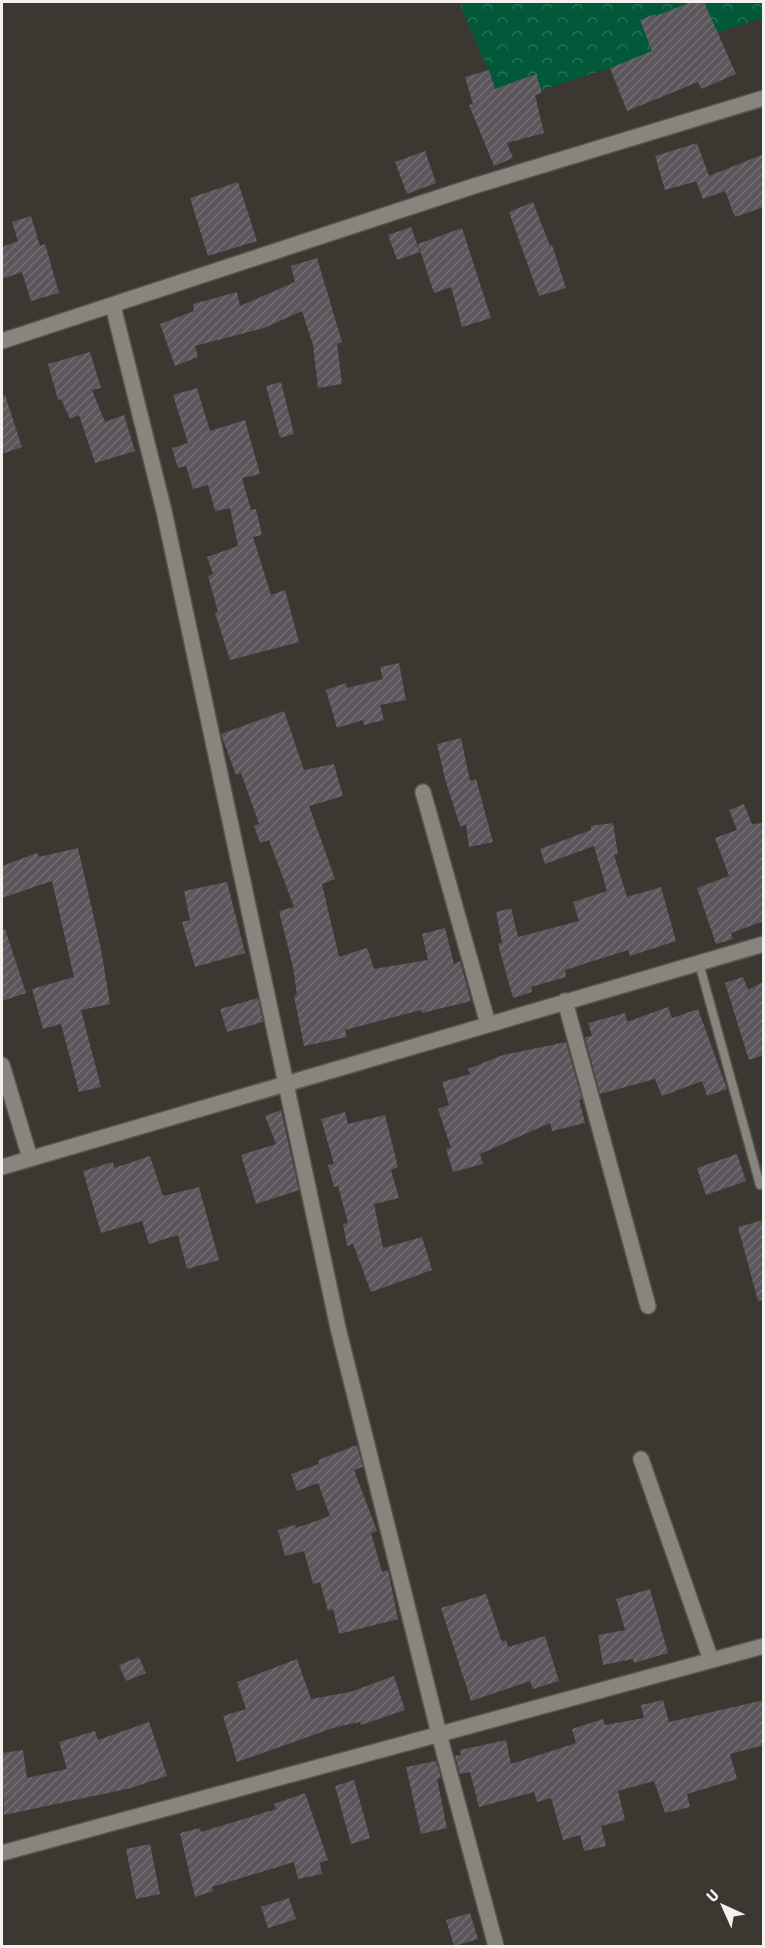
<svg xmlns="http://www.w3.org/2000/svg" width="765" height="1948" font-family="'Asap Condensed',sans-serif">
  <defs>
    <pattern id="forest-crowns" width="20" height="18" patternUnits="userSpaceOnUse" patternTransform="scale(1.5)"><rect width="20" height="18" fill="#02593a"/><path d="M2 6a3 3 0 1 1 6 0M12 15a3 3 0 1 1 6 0" fill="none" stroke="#277157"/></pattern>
    <pattern id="building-hatch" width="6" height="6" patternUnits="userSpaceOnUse" patternTransform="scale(1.5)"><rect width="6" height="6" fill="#5a565c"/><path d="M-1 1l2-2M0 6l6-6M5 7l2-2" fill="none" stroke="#726f74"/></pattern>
  </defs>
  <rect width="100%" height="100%" fill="#3b3731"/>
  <path fill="url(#forest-crowns)" d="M459,2H763V18L502,103Z"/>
  <g fill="url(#building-hatch)">
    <path d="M691,2H704L736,74L701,89L698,82L627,111L610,68L652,51L640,20L655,14L656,16Z"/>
    <path d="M489,70L495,89L536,74L542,93L535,95L544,133L507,143L513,158L494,166L469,105L473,104L465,77Z"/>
    <path d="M697,143L709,176L764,154V207L735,217L725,191L703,199L696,181L701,180L665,190L655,156Z"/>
    <path d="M425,151L436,183L407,194L395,162Z"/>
    <path d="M238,182L257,241L208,256L190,198Z"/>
    <path d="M533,202L550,246L552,245L566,288L539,296L509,212Z"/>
    <path d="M31,216L40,246L45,244L59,293L31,301L22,272L2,279V247L18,241L12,222Z"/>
    <path d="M411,227L420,252L397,260L388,235Z"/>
    <path d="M462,228L491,318L462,327L451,287L434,293L418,244Z"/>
    <path d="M317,258L342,342L337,344L342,384L318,388L313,345L302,311L264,328L195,346L198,357L175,366L160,324L194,311L193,304L237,292L240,306L295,282L291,266Z"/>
    <path d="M90,352L101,388L92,390L105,422L124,415L135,451L95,463L79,415L70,419L61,399L58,400L48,364Z"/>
    <path d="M281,382L294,434L280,438L266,386Z"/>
    <path d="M197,388L210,431L245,420L260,474L242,478L251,510L256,509L262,535L253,537L271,595L285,590L299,642L230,660L215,613L218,612L208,576L213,574L207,557L238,546L230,508L215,511L208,485L193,489L186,466L178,468L172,448L188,443L173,395Z"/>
    <path d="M5,395L22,447L2,454V396Z"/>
    <path d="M399,663L406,700L380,705L384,720L364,725L363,720L337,728L326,690L346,683L347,688L383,679L380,667Z"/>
    <path d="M284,711L304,770L334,764L343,796L309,806L335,879L322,884L339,957L367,948L374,969L428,960L422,934L445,928L454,964L460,961L471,1001L422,1013L421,1010L345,1030L347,1037L304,1046L294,996L297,995L293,967L279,911L294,907L269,840L260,843L254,826L259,824L241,773L236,775L221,734Z"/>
    <path d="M461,738L470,781L476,779L493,842L469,847L466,825L460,826L445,779L437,744Z"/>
    <path d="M744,804L752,824L764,823V921L731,933L733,939L716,944L697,888L729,876L715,838L737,830L729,810Z"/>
    <path d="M613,823L618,854L614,855L627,897L661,887L676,941L630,956L628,950L565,970L566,977L531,987L532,992L513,998L498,944L502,943L496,912L511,908L518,937L579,921L573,902L607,891L594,846L545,864L540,849L591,830V826Z"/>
    <path d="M78,848L101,949L110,1004L81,1010L101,1087L79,1092L61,1024L43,1029L32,989L74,977L52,881L2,898V866L37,853L39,857Z"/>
    <path d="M227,882L245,953L195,967L182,922L190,920L184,891Z"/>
    <path d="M5,929L26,993L2,1001V930Z"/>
    <path d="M743,977L748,990L764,981V1055L749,1060L725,983Z"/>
    <path d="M258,998L263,1022L227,1032L220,1009Z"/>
    <path d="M668,1007L672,1018L698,1009L727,1089L707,1096L702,1081L662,1096L655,1079L600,1094L585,1037L592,1036L588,1023L625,1013L627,1022Z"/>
    <path d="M566,1042L582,1099L579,1100L585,1123L552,1131L550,1123L480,1154L483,1164L453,1172L446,1149L451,1148L438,1109L449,1105L442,1082L470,1074L468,1069L503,1055Z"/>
    <path d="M281,1110L299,1190L256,1204L241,1155L276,1144L265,1116Z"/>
    <path d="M345,1112L348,1124L385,1115L398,1167L391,1170L399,1198L374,1204L383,1248L422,1237L432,1270L371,1292L353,1244L347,1246L343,1224L348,1223L338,1186L334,1187L328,1165L334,1164L321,1119Z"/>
    <path d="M737,1154L746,1181L706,1195L697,1168Z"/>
    <path d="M150,1156L163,1196L199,1187L219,1260L187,1269L178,1235L149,1244L142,1221L101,1233L83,1171L113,1162L114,1168Z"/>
    <path d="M764,1220V1300L758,1301L738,1227Z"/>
    <path d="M357,1445L363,1467L354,1470L377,1531L371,1533L382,1572L388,1570L398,1619L339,1634L333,1609L328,1611L320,1582L313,1584L304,1551L285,1556L278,1530L295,1525L296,1528L330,1516L318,1483L297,1491L291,1474L319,1464L318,1460Z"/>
    <path d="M650,1589L668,1653L634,1663L633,1659L603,1665L598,1635L625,1630L616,1599Z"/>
    <path d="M486,1594L502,1642L506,1640L508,1647L545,1636L559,1681L533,1689L530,1681L471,1701L441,1608Z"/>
    <path d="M139,1657L146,1673L126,1681L119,1665Z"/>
    <path d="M297,1659L311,1699L350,1692L394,1676L405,1710L361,1725L360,1722L336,1727L237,1762L223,1716L246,1709L237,1682Z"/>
    <path d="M663,1700L669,1722L764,1700V1745L730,1754L737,1779L687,1794L690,1807L665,1813L654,1781L618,1791L625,1820L601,1826L606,1846L584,1851L580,1835L563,1840L551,1798L537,1802L534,1792L479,1807L470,1772L460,1774L455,1756L461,1755L460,1750L506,1740L511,1764L576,1743L572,1729L603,1719L605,1725L644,1718L641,1705Z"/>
    <path d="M149,1722L167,1776L131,1788L4,1815L2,1753L23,1750L27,1778L67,1769L59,1742L95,1731L98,1740Z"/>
    <path d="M436,1761L441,1778L437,1779L447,1828L421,1834L406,1767Z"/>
    <path d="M354,1780L370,1838L351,1844L335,1786Z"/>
    <path d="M305,1793L328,1860L320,1863L322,1874L298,1879L294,1862L212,1887L213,1891L195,1897L180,1833L200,1828L201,1832L276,1809L274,1804Z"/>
    <path d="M150,1844L160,1894L136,1899L126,1849Z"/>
    <path d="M289,1898L296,1919L268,1928L261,1907Z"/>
    <path d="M470,1913L478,1939L454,1946L446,1920Z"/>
  </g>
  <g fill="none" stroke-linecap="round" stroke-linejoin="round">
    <g stroke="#585550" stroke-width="11">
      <path id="lane" d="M699,963L760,1185"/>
    </g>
    <g stroke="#585550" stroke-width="18">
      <g id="street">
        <path d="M113,306L164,511L338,1328L439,1734L496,1946"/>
        <path d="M2,341L474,186L764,98"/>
        <path d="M423,792L488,1024"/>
        <path d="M565,1001L648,1306"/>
        <path d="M2,1065L30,1158"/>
        <path d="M2,1167L764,944"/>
        <path d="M641,1459L711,1660"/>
        <path d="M2,1853L764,1646"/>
      </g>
    </g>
    <use href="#lane" stroke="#88847e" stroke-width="8"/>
    <use href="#street" stroke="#88847e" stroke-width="15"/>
  </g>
  <rect width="765" height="1948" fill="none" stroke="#f3f0ed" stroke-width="6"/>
  <g transform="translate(723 1906) rotate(315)" stroke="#3b3731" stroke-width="4.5" paint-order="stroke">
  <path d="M0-4.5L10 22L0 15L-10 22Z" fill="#f3f0ed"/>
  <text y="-9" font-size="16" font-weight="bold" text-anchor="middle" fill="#f3f0ed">U</text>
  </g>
</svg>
